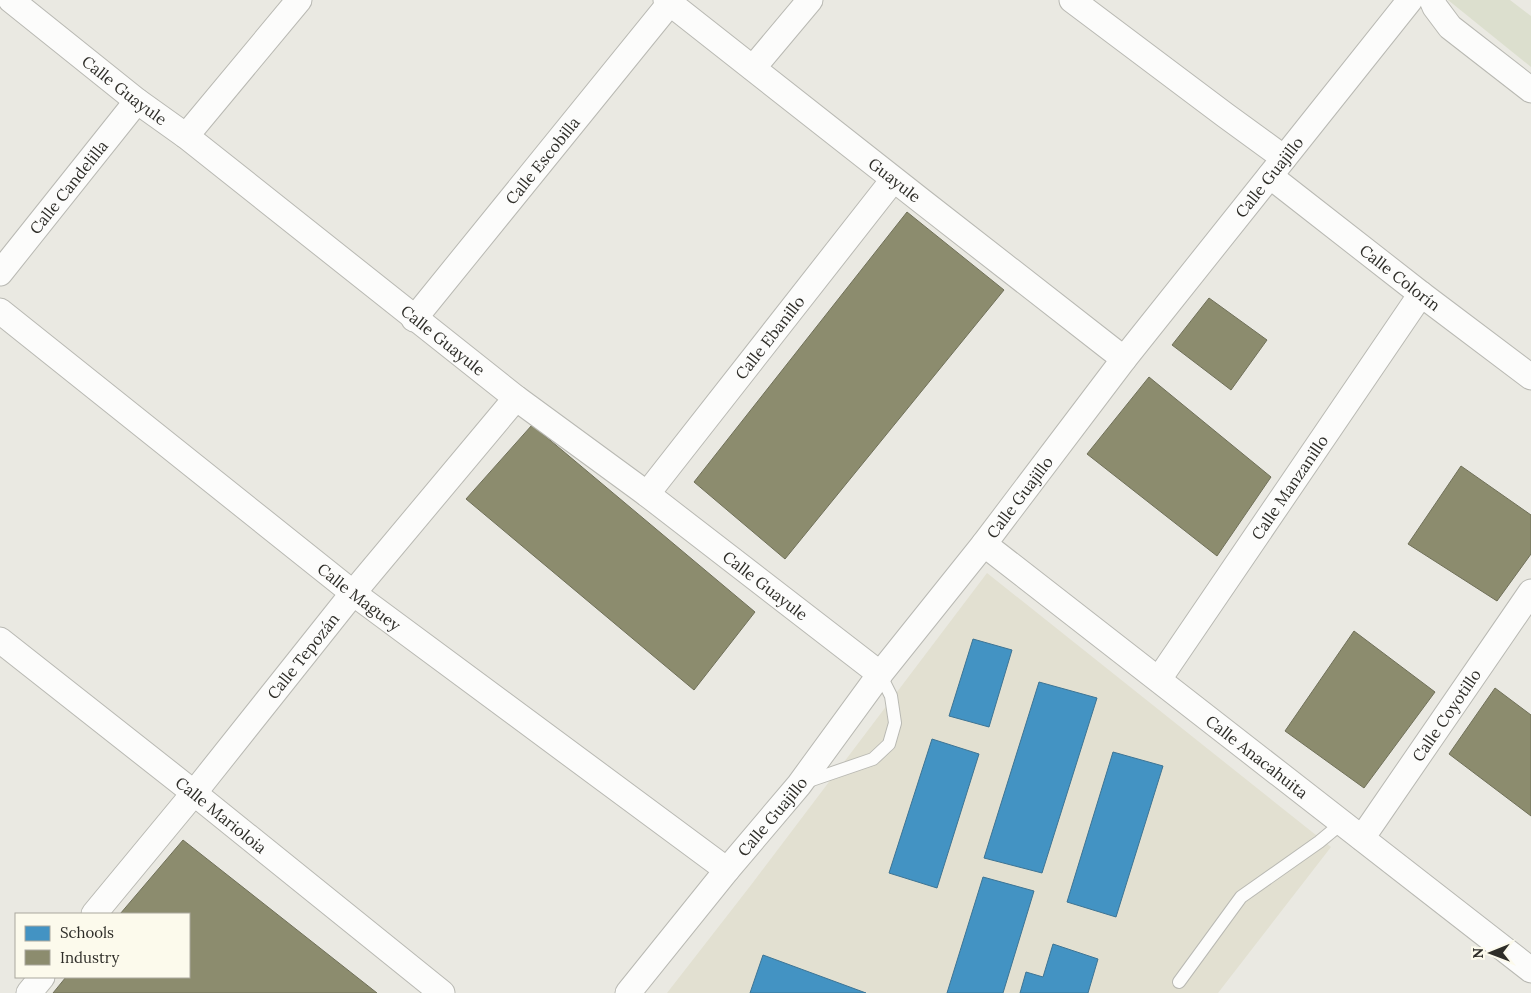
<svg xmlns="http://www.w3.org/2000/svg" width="1531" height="993" font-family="Lora,serif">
  <rect width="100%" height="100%" fill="#eae9e2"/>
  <path fill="#e2e0d1" d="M987,573L1331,847L1218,993H667L751,885Z"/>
  <path fill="#dcdfce" d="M1448,0H1510L1531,16V67Z"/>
  <g fill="#4393c3" stroke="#3d7494">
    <path d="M973,639L1012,650L989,727L949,716Z"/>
    <path d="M1039,682L1097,698L1042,873L984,858Z"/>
    <path d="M932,739L979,754L937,888L889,873Z"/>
    <path d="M1113,752L1163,766L1116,917L1067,902Z"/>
    <path d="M983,877L1034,891L1003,993H947Z"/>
    <path d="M1053,944L1098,959L1088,993H1020L1026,972L1043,977Z"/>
    <path d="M763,955L866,993H750Z"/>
  </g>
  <g fill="#8c8c6e" stroke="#707059">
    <path d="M907,212L1004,290L785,559L694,482Z"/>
    <path d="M1209,298L1267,340L1231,390L1172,345Z"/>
    <path d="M1149,377L1271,477L1217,556L1087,454Z"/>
    <path d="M532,425L755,612L694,690L466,499Z"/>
    <path d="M1461,466L1531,515V554L1497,601L1408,544Z"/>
    <path d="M1354,631L1435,692L1364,788L1285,731Z"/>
    <path d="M1495,688L1531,715V816L1449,754Z"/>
    <path d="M183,840L377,993H53L66,977H189V914H120Z"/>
  </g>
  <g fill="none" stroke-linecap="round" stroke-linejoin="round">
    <g stroke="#b9b9b3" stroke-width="14">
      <g id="lane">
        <path d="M803,783L873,759L889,744L895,723L891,696L880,674"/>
        <path d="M1179,982L1241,897L1319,842L1342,823"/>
      </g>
    </g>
    <g stroke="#b9b9b3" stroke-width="27">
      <g id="street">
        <path id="s1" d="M11,0L137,101L186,136L516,398L647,494L880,674"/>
        <path id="s2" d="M666,0C818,120 971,240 1124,359"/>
        <path d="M1072,0L1225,115L1284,158"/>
        <path d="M1432,0L1435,7L1450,27L1531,90"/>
        <path d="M753,68L810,0"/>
        <path d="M186,136L299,0"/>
        <path id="s3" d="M1270,176L1421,294L1531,377"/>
        <path id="s4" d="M0,273L137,101"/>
        <path id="s5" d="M0,311L353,593L727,870"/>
        <path id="s6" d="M414,319L670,3"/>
        <path id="s7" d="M647,494L893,180"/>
        <path id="s8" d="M984,544L1531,970"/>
        <path id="s9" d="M0,640L194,793L442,993"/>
        <path id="s10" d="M1159,679L1421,294"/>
        <path id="s11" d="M1362,838L1531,592"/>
        <path id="s12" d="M94,914L194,793L353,593L516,398"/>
        <path d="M29,993L42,977"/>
        <path id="s13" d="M628,993L727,870L799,785L880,674L984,544L1124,359L1410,0"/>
      </g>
    </g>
    <use href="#lane" stroke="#fcfcfb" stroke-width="12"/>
    <use href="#street" stroke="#fcfcfb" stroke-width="25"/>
  </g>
  <g text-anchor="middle" stroke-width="5" stroke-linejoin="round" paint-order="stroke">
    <g font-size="16" fill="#2e2d28" stroke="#fcfaec">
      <text dy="6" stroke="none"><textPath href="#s1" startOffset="145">Calle Guayule</textPath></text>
      <text dy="6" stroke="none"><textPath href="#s6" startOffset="204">Calle Escobilla</textPath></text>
      <text dy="6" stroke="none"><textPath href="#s13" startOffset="1038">Calle Guajillo</textPath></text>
      <text dy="6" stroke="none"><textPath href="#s2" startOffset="291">Guayule</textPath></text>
      <text dy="6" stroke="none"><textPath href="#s4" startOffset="110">Calle Candelilla</textPath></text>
      <text dy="6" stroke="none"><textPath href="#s3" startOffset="165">Calle Colorín</textPath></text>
      <text dy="6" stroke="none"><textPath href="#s7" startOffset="199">Calle Ebanillo</textPath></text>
      <text dy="6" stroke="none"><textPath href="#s1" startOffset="550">Calle Guayule</textPath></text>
      <text dy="6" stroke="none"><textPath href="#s10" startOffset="232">Calle Manzanillo</textPath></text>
      <text dy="6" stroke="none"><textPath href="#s13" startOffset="632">Calle Guajillo</textPath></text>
      <text dy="6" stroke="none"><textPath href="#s1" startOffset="955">Calle Guayule</textPath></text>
      <text dy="6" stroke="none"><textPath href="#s5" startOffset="459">Calle Maguey</textPath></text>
      <text dy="6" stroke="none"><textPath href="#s12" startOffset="332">Calle Tepozán</textPath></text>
      <text dy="6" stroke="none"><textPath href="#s11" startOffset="149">Calle Coyotillo</textPath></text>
      <text dy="6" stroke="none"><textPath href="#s8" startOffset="346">Calle Anacahuita</textPath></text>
      <text dy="6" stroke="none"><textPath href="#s9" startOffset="282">Calle Marioloia</textPath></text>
      <text dy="6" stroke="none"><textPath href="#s13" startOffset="228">Calle Guajillo</textPath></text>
    </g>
  </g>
  <rect x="15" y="913" width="175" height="65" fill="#fcfaec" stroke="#aaa89e"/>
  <rect x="25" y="926" width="25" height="15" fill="#4393c3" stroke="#aaa89e"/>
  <text x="60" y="938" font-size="15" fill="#2e2d28">Schools</text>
  <rect x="25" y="950" width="25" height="15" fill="#8c8c6e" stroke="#aaa89e"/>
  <text x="60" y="963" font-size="15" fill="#2e2d28">Industry</text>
  <g transform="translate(1491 953) rotate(269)" stroke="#fcfaec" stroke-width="4" paint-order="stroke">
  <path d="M0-4L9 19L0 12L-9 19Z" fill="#2e2d28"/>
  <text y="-8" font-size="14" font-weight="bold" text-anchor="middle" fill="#2e2d28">N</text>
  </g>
</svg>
